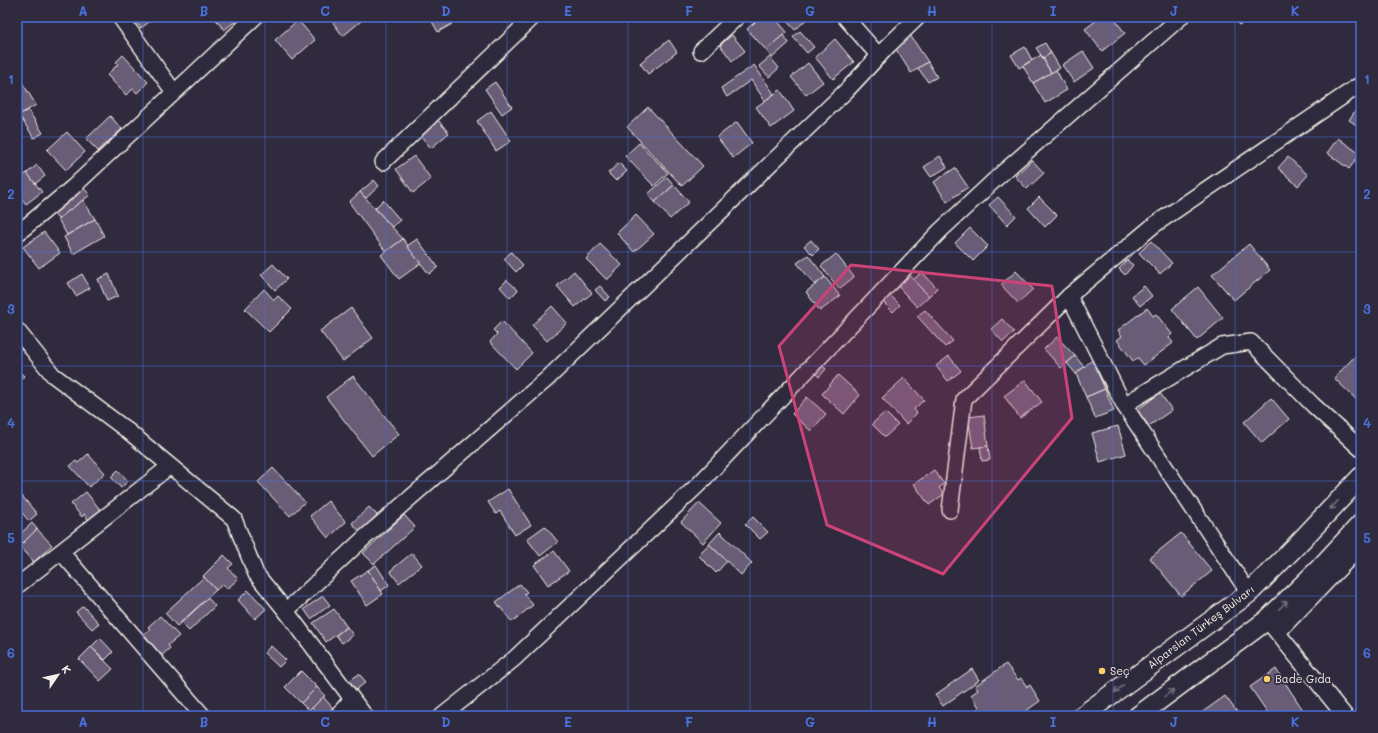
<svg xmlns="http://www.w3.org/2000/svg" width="1378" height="733" font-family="Mali,sans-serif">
  <rect width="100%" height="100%" fill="#2f2a3d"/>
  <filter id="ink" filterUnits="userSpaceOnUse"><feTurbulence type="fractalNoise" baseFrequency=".025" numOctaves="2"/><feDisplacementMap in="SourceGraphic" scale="8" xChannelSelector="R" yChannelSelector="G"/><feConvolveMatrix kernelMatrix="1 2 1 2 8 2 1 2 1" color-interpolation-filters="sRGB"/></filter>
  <g filter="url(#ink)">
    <g fill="#695b77" stroke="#f4f1e8">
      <path d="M132,17H156L141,28Z"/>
      <path d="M214,17H241L224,30Z"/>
      <path d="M335,17H366L343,36L331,20Z"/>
      <path d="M431,17H447L452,24L438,32L430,18Z"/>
      <path d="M761,17H774L787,32L766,50L747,29Z"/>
      <path d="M783,17H809L795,30Z"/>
      <path d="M1101,17H1113L1125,33L1102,51L1085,29Z"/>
      <path d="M1235,17H1253L1239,25Z"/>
      <path d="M298,20L315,40L292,60L275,40Z"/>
      <path d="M800,31L814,47L807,53L793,37Z"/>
      <path d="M732,35L745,51L732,61L720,45Z"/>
      <path d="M783,35L789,43L772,58L766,50Z"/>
      <path d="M910,35L928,62L911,73L894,46Z"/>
      <path d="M835,39L854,62L833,79L815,57Z"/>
      <path d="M669,40L677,52L648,74L640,63Z"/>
      <path d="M1045,43L1051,53L1043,58L1036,48Z"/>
      <path d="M1025,47L1032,60L1019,68L1011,55Z"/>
      <path d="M1083,51L1094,68L1074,82L1062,65Z"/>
      <path d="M1051,53L1060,68L1051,73L1043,58Z"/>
      <path d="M123,55L148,82L137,93L133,89L126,95L107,75L118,64L116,62Z"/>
      <path d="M1041,55L1051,73L1033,83L1023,66Z"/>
      <path d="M770,57L779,68L769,77L759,66Z"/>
      <path d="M928,62L937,77L928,82L918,68Z"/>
      <path d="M808,63L823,82L806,95L791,77Z"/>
      <path d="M754,65L774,94L765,101L751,80L727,97L721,88Z"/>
      <path d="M1056,70L1067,90L1045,103L1033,83Z"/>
      <path d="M17,74L36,105L19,115L17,111Z"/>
      <path d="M495,82L512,107L502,114L485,89Z"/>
      <path d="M780,90L794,111L771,128L756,107Z"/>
      <path d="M1361,102V128L1349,120Z"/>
      <path d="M648,107L703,166L682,186L627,127Z"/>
      <path d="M28,110L43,133L34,138L19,115Z"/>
      <path d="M491,111L511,141L496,151L477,121Z"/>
      <path d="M110,116L122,129L98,151L86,139Z"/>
      <path d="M437,119L449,133L431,148L419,134Z"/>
      <path d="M737,122L752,143L733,158L717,137Z"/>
      <path d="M67,132L85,152L66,170L47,150Z"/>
      <path d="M1338,138L1360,154L1349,169L1327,153Z"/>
      <path d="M639,143L668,173L654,186L625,156Z"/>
      <path d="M414,156L431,179L413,193L396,169Z"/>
      <path d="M940,156L947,167L931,177L924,167Z"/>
      <path d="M1288,157L1308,175L1298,186L1278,168Z"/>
      <path d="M1032,160L1044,173L1027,189L1015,176Z"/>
      <path d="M619,163L627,171L616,181L608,173Z"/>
      <path d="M37,165L45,176L35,184L27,173Z"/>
      <path d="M955,168L968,187L947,202L934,182Z"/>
      <path d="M27,173L42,192L26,204L17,193V180Z"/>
      <path d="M667,177L674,185L655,202L648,194Z"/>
      <path d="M374,180L379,186L366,198L360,192Z"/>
      <path d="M81,185L90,195L58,219L51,210Z"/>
      <path d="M674,185L689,202L670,219L655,202Z"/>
      <path d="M360,192L403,239L386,252L349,202Z"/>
      <path d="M998,197L1016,216L1007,225L989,205Z"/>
      <path d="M1039,197L1057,215L1045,227L1028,208Z"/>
      <path d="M83,200L95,219L67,235L58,219Z"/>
      <path d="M383,200L400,220L392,227L375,208Z"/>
      <path d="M636,215L654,234L634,252L617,233Z"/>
      <path d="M95,219L104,236L73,254L64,237Z"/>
      <path d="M970,228L988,246L973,261L955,243Z"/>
      <path d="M44,232L60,253L39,268L23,247Z"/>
      <path d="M403,239L421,263L399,279L381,255Z"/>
      <path d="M417,239L438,267L429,274L407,246Z"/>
      <path d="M811,240L819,249L813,255L804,246Z"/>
      <path d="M1151,241L1172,263L1160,274L1139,253Z"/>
      <path d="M600,244L622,265L607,280L586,259Z"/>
      <path d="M1249,244L1270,270L1234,300L1212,275Z"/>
      <path d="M511,252L523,265L516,272L504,259Z"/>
      <path d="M836,254L854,277L839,289L821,266Z"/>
      <path d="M808,255L825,277L815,285L797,263Z"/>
      <path d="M1127,260L1133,265L1125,275L1119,269Z"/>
      <path d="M273,264L287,279L275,290L261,275Z"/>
      <path d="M574,271L592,293L575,307L557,286Z"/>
      <path d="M906,271L929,296L917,307L894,282Z"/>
      <path d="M1016,271L1033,289L1018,303L1001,285Z"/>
      <path d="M922,272L937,288L929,296L913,280Z"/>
      <path d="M82,274L90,288L76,296L68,283Z"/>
      <path d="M109,274L118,296L107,301L98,279Z"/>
      <path d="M825,277L840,296L820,311L806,292Z"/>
      <path d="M507,280L518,290L510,298L500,287Z"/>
      <path d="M600,286L610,297L605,301L595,290Z"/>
      <path d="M1144,286L1152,296L1140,306L1132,296Z"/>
      <path d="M1198,287L1223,318L1197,340L1172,309Z"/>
      <path d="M264,289L274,300L278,296L292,309L269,332L245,309Z"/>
      <path d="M890,295L900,305L893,312L883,302Z"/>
      <path d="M552,306L567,323L547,341L532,325Z"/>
      <path d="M351,308L373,338L343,361L320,331Z"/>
      <path d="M1147,308L1153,316L1156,314L1172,334L1169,337L1173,343L1144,365L1138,358L1133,361L1117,340L1122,336L1118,330Z"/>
      <path d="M925,310L953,341L945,347L917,316Z"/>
      <path d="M1002,319L1014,332L1003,342L991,329Z"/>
      <path d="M502,321L532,353L516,369L490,342L497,334L493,330Z"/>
      <path d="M1057,337L1075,356L1061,368L1044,349Z"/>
      <path d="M1361,350V404L1334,378Z"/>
      <path d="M949,356L961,371L948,381L936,366Z"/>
      <path d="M1075,356L1084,367L1076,374L1067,363Z"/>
      <path d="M1092,360L1105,389L1086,397L1076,374Z"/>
      <path d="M820,363L826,369L819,377L813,371Z"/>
      <path d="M17,370L24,376L17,384Z"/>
      <path d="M838,375L860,395L844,414L822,394Z"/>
      <path d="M353,376L399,434L372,456L326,397Z"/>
      <path d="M904,378L924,400L914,409L917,413L906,424L882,398Z"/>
      <path d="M1025,380L1042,402L1020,418L1004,396Z"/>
      <path d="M1105,389L1114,411L1095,418L1086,397Z"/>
      <path d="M1160,393L1172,410L1149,426L1137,410Z"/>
      <path d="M807,397L826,414L811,431L792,414Z"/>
      <path d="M1271,398L1289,419L1262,443L1244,422Z"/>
      <path d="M885,412L898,425L885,437L872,424Z"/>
      <path d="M984,415L988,446L973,448L968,417Z"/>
      <path d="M1118,426L1126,454L1100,462L1092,433Z"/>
      <path d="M988,446L990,460L982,461L980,447Z"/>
      <path d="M88,454L105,473L89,487L70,466L76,461L78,463Z"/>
      <path d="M273,468L305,502L290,516L258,482Z"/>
      <path d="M118,470L128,481L121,488L111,477Z"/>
      <path d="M934,470L944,484L939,488L944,494L929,505L914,484Z"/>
      <path d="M508,489L531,525L515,535L500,511L496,514L488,502Z"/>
      <path d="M17,490L37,514L29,521L17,507Z"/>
      <path d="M86,492L102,512L90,522L84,514L82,517L71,504Z"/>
      <path d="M328,501L346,522L328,538L310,516Z"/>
      <path d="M699,503L721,523L703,543L681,522Z"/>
      <path d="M369,507L377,515L360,532L352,523Z"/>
      <path d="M404,515L415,527L374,564L363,553Z"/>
      <path d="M753,517L768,532L760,539L745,524Z"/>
      <path d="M32,523L37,529L20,546L17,543V537Z"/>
      <path d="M545,526L558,542L540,556L527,539Z"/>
      <path d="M37,529L52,545L34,562L20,546Z"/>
      <path d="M720,532L752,563L741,575L709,544Z"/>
      <path d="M1181,533L1212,571L1181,596L1150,558Z"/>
      <path d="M709,544L727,561L716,573L698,555Z"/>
      <path d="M554,551L569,571L548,585L534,565Z"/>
      <path d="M412,553L422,565L399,583L390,571Z"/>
      <path d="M224,555L233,564L228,568L238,579L227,589L223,584L216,590L203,576Z"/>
      <path d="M376,565L389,585L381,591L368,570Z"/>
      <path d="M368,570L383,594L367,605L351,581Z"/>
      <path d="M204,577L216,590L177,626L165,613Z"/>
      <path d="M520,584L527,592L524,594L533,605L512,622L496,602Z"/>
      <path d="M248,590L266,609L255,619L238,600Z"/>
      <path d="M323,596L330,605L311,619L304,609Z"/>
      <path d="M208,598L215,606L189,631L181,623Z"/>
      <path d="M83,606L99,623L92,629L76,612Z"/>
      <path d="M334,609L347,627L326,642L313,623Z"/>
      <path d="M160,616L179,636L168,645L170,648L160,657L142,636L150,629L148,627Z"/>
      <path d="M347,627L353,635L342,643L336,635Z"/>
      <path d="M100,638L113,652L105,660L91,647Z"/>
      <path d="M271,646L286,660L279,667L264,653Z"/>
      <path d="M91,647L113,669L100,681L79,659Z"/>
      <path d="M1006,664L1018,680L1021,678L1027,687L1030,685L1040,701L1019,716H982L977,709L979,707L971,695L978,690L975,686Z"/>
      <path d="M972,669L979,680L943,706L935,695Z"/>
      <path d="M1276,669L1303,710L1295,716H1270L1250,687Z"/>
      <path d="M301,671L317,687L301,703L285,687Z"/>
      <path d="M359,674L366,682L356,690L349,681Z"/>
      <path d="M317,687L325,696L309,711L301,703Z"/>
      <path d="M1225,696L1240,716H1197Z"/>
      <path d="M323,697L334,709L327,716H320L312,708Z"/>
    </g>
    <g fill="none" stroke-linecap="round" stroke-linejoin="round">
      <g stroke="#f4f1e8" stroke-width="18">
        <g id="minor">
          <path d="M120,17L174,92"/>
          <path d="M845,17L879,56"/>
          <path d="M701,51L737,17"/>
          <path d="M383,162L533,17"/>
          <path d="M17,234L72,188L255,17"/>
          <path d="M1069,296L1124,405L1249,593"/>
          <path d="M17,330L53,375L128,431L234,519L256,574L286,611L365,716"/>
          <path d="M1124,405L1222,346L1251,342L1313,405L1361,449"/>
          <path d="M950,510L964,399L1069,296L1154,225L1361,84"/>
          <path d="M61,552L203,716"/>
          <path d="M17,586L170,466"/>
          <path d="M286,611L363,539L547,379L847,90L889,45L918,17"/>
          <path d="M1267,620L1345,716"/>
          <path d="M1278,632L1361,546"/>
          <path d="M337,716L352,699"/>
          <path d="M442,716L514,659L698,485L940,231L1000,175L1181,17"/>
        </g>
      </g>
      <g stroke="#f4f1e8" stroke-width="22">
        <g id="major">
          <path d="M1082,716L1249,593L1293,549L1361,477"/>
          <path d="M1138,716L1267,620L1320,568L1361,524"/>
        </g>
      </g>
      <use href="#minor" stroke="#2f2a3d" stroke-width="15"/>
      <use href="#major" stroke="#2f2a3d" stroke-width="19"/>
    </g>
    <defs><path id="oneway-shaft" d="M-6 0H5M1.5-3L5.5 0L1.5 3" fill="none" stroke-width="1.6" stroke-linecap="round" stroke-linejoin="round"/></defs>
    <g stroke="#747079">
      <use href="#oneway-shaft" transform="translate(1334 505) rotate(133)"/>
      <use href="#oneway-shaft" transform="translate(1283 605) rotate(-45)"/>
      <use href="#oneway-shaft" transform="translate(1119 689) rotate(144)"/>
      <use href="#oneway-shaft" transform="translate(1169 693) rotate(-36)"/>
    </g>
  </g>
  <path fill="#cc4377" fill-opacity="0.2" stroke="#cc4377" stroke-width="3" stroke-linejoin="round" d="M851,265L1052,286L1072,418L943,574L827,525L779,346Z"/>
  <path fill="none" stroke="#486fdb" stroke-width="1" stroke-opacity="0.55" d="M143,17V716M265,17V716M386,17V716M507,17V716M628,17V716M750,17V716M871,17V716M992,17V716M1113,17V716M1235,17V716M17,137H1361M17,252H1361M17,366H1361M17,481H1361M17,596H1361"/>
  <g fill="#ffd166" stroke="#2f2a3d" stroke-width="1.5">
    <circle cx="1102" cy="671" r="4"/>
    <circle cx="1267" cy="679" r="4"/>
  </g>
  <g text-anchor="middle" stroke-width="3.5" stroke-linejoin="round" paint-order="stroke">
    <g font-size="11" fill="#f4f1e8" stroke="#2f2a3d">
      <text transform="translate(1201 627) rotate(-37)" y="4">Alparslan Türkeş Bulvarı</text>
    </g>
    <g font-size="11" fill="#f4f1e8" stroke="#2f2a3d" text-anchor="start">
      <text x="1110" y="675">Seç</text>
      <text x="1275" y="683">Bade Gıda</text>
    </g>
  </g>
  <rect width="1378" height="733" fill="none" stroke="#2f2a3d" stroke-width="44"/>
  <g transform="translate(58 675) rotate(56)" stroke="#2f2a3d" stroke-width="3" paint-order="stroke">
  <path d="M0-3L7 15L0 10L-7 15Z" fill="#f4f1e8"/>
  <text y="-6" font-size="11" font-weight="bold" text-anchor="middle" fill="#f4f1e8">K</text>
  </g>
  <rect x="22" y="22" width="1334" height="689" fill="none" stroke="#486fdb" stroke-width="1.5"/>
  <g font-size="13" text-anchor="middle" font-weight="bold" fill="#486fdb">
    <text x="83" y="16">A</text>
    <text x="204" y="16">B</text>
    <text x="325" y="16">C</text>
    <text x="446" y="16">D</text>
    <text x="568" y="16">E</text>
    <text x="689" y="16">F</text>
    <text x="810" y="16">G</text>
    <text x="932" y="16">H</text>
    <text x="1053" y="16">I</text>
    <text x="1174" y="16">J</text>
    <text x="1295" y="16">K</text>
    <text x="11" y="84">1</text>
    <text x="1367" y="84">1</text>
    <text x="11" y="199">2</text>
    <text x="1367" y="199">2</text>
    <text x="11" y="314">3</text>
    <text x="1367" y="314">3</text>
    <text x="11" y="428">4</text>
    <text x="1367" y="428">4</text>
    <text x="11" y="543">5</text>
    <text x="1367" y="543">5</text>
    <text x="11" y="658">6</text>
    <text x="1367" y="658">6</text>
    <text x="83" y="727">A</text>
    <text x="204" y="727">B</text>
    <text x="325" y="727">C</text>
    <text x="446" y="727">D</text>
    <text x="568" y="727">E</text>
    <text x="689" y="727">F</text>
    <text x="810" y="727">G</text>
    <text x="932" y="727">H</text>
    <text x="1053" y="727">I</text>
    <text x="1174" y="727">J</text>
    <text x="1295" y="727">K</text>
  </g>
</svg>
